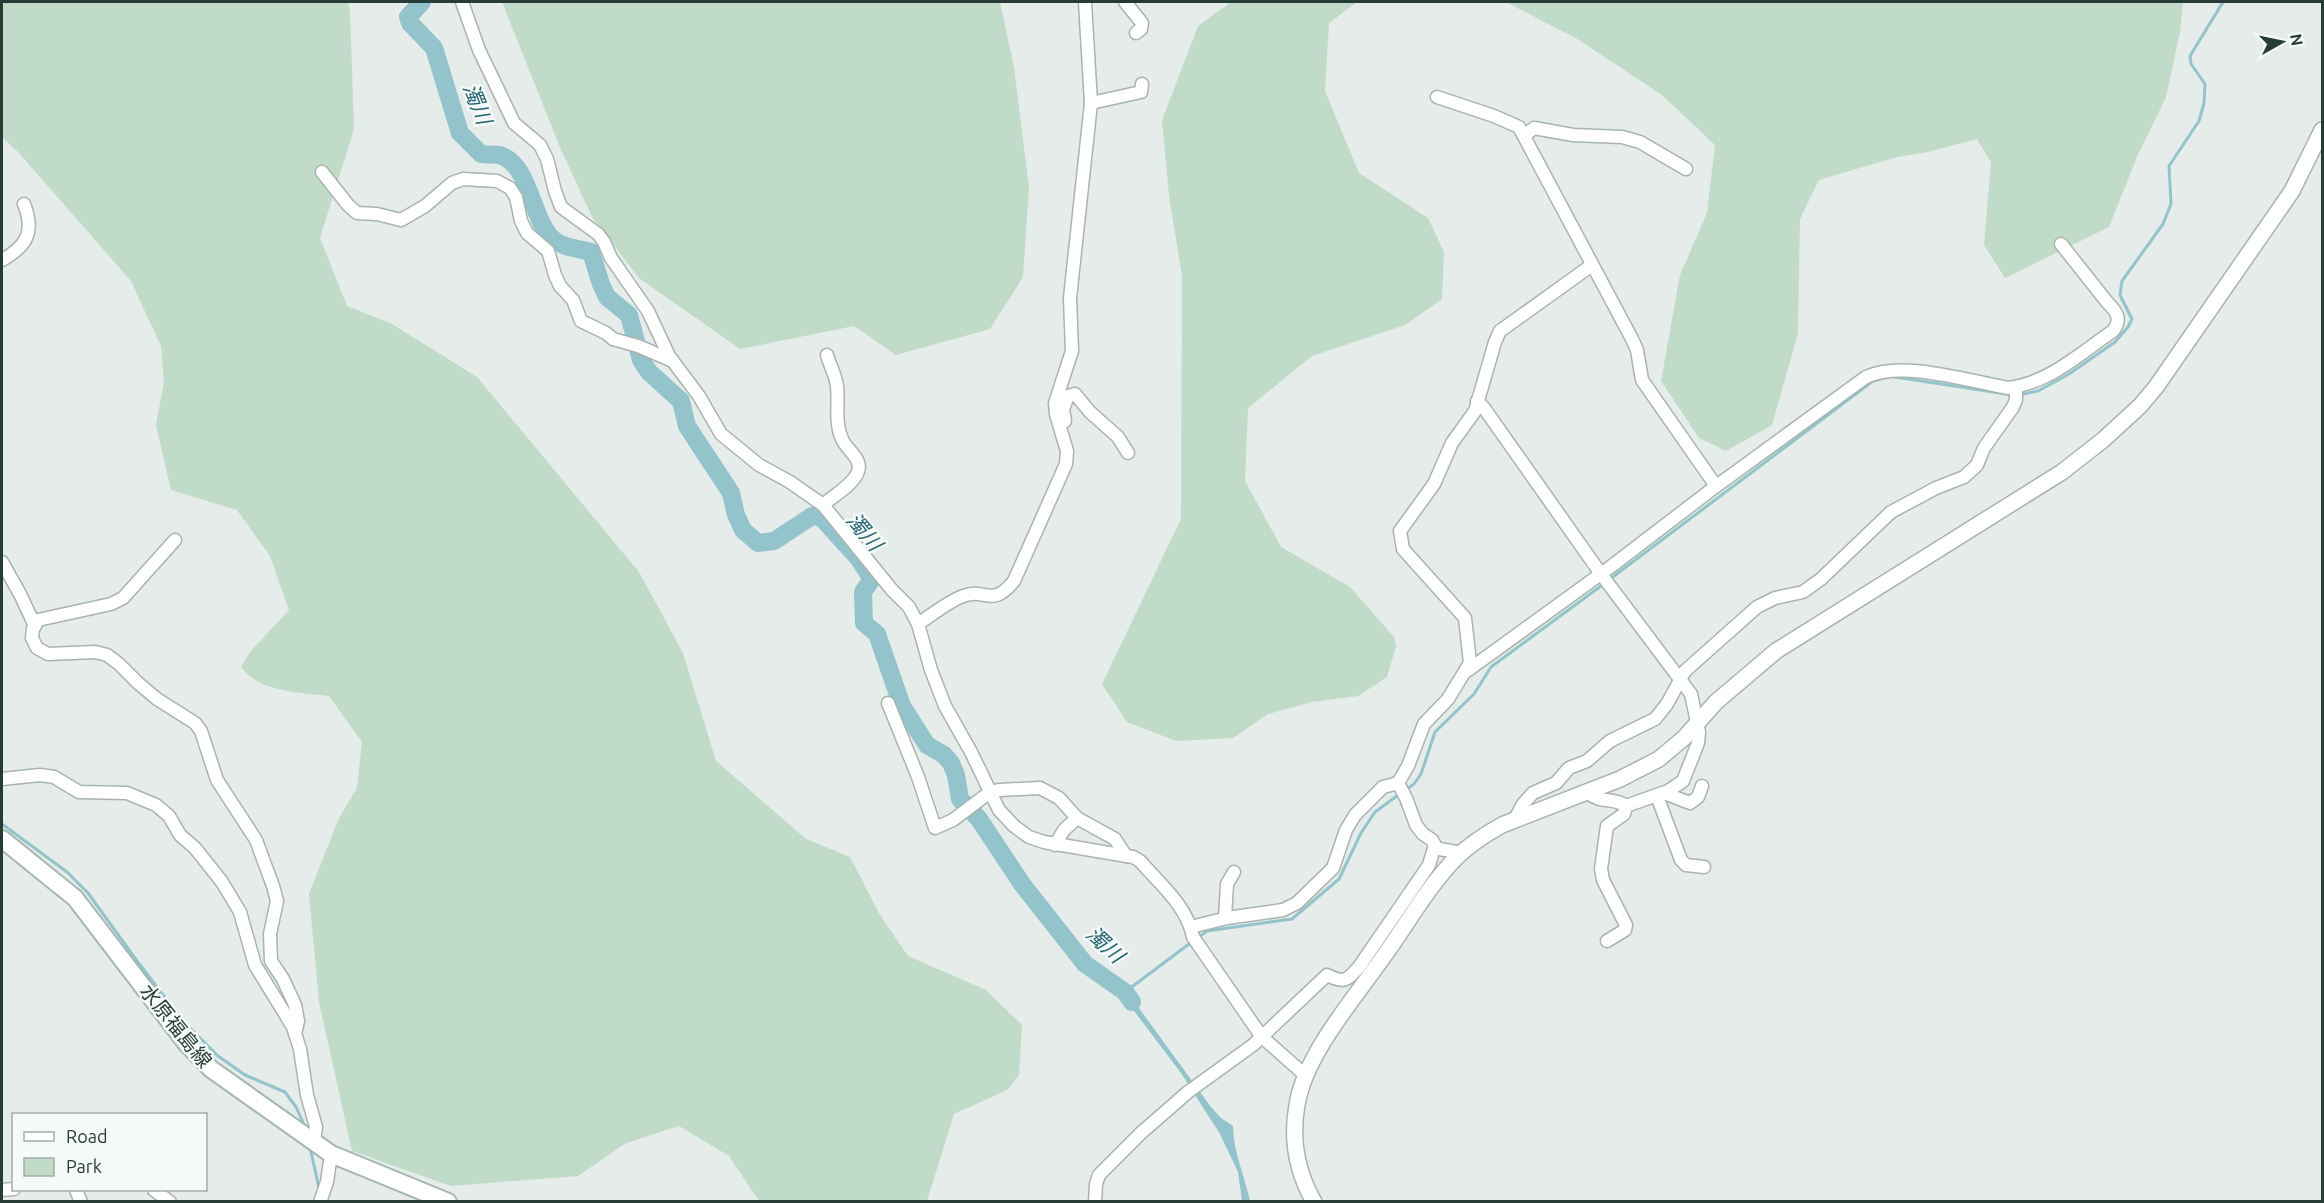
<svg xmlns="http://www.w3.org/2000/svg" width="2324" height="1203" font-family="Ubuntu,'Noto Sans JP',sans-serif">
  <rect width="100%" height="100%" fill="#e5ece9"/>
  <g fill="#c0dbc7">
    <path d="M2,2H348L350,11L354,129L320,238L347,306L392,324L477,377L639,572L683,653L716,761L806,839L850,857L880,915L908,956L986,990L1022,1025L1019,1075L1007,1090L954,1114L927,1201H759L729,1156L679,1126L626,1143L578,1176L451,1186L352,1151L319,1002L309,894L339,818L357,788L362,742L329,696C299,692 261,693 241,667L250,652L289,610L270,556L237,510L171,490L156,425L164,382L161,346L131,281L18,152L2,137Z"/>
    <path d="M502,2H1000L1014,67L1029,188L1023,277L990,329L896,355L854,326L740,349L639,278L592,217L559,145Z"/>
    <path d="M1231,2H1357L1329,23L1325,91L1359,173L1428,218L1444,252L1442,299L1405,325L1312,356L1248,408L1245,481L1281,547L1350,587L1394,637L1396,646L1387,677L1358,696L1312,702L1268,714L1233,738L1176,741L1127,722L1102,684L1181,519L1182,276L1169,196L1162,120L1198,26Z"/>
    <path d="M1506,2H2183L2180,32L2166,97L2137,157L2109,227L2005,278L1984,245L1991,162L1977,139L1928,152L1897,157L1819,180L1800,219L1798,333L1772,425L1726,451L1699,438L1661,381L1680,275L1707,213L1715,145L1662,95L1579,40Z"/>
  </g>
  <path fill="#93c3cb" d="M1113,983L1128,993L1211,1107L1221,1118L1233,1126C1233,1151 1245,1177 1250,1201H1242L1238,1172L1220,1134L1181,1073Z"/>
  <g fill="none" stroke-linecap="round" stroke-linejoin="round">
    <g stroke="#93c3cb" stroke-width="3">
      <path d="M1895,377L2013,395"/>
      <path d="M2019,395L2038,391L2069,374L2115,342L2128,327L2132,319L2120,295L2122,281L2163,224L2171,204L2169,166L2199,121L2204,103L2205,84L2191,64L2190,56L2223,2"/>
      <path d="M1610,579L1873,381L1888,377"/>
      <path d="M1407,789L1414,784L1421,774L1435,732L1474,694L1491,667L1605,583"/>
      <path d="M2,824L67,872L88,893L137,961L184,1022L218,1056L245,1075L285,1092L296,1107L306,1129"/>
      <path d="M1199,937L1207,931L1292,919L1339,879L1361,833L1375,812L1401,793"/>
      <path d="M1125,992L1193,941"/>
      <path d="M310,1147L320,1193"/>
      <path d="M323,1199L330,1202"/>
    </g>
    <path stroke="#93c3cb" stroke-width="18" d="M422,2L408,17L410,23L434,48L460,133L481,154C486,155 494,154 499,155C529,163 531,214 549,235C560,248 576,248 591,252L601,284L607,297L629,315L641,360L649,372L681,401L687,426L731,493L736,515L743,530L758,543L774,541L812,516L822,518L859,559L872,579L863,592L864,623L877,634L902,706L927,745L944,755L951,763L956,775L960,799L979,819L1022,884L1085,964L1125,992L1132,1002"/>
    <g stroke="#a8b4b0" stroke-width="15">
      <g id="minor">
        <path d="M462,2L479,50L514,123L540,145L547,159L555,191L561,207L598,234L604,242L611,258L648,311L669,356L699,396L721,434L759,465L790,482L823,505L892,590L909,607L918,624L931,670L945,706L971,752L999,810L1014,826L1029,837L1044,842L1133,857L1140,861C1160,884 1187,906 1193,937L1255,1027L1262,1037L1305,1075"/>
        <path d="M1125,2L1142,23L1141,29L1136,33"/>
        <path d="M1437,97L1494,116L1519,127L1632,339L1637,350L1642,380L1716,486"/>
        <path d="M1091,103L1141,92L1142,84"/>
        <path d="M1524,136L1534,128L1573,135L1622,137L1640,142L1686,169"/>
        <path d="M322,172L348,205L357,213L377,214L401,220L425,206L452,183L463,179L497,181L510,188L516,197L521,221L527,233L548,251L555,275L560,286L573,300L581,321L606,333L613,339L638,346L673,361"/>
        <path d="M2,260C27,246 35,232 24,204"/>
        <path d="M1477,401L1484,408L1601,574L1691,694L1699,732L1698,743L1683,781L1668,791L1626,806C1612,796 1602,805 1587,792"/>
        <path d="M1065,421L1063,409L1068,396L1075,394L1090,412L1118,437L1128,453"/>
        <path d="M823,505C833,496 851,486 857,474C864,460 849,452 843,441C834,424 839,405 837,386C836,376 830,366 827,355"/>
        <path d="M175,540L123,598L111,604L38,620L33,628L32,638L37,648L48,654L95,652L107,655L119,664L138,683L157,699L195,723L201,731L217,780L256,840L273,886L277,901L270,934L271,961L283,979L295,1005L298,1021L295,1034"/>
        <path d="M2,562L20,594L35,626"/>
        <path d="M918,624C932,615 947,602 963,596C986,587 991,609 1014,581L1066,464L1067,451L1056,414L1055,403L1072,351L1070,298L1091,103L1085,2"/>
        <path d="M1467,671L1609,568L1711,490L1866,377C1903,360 1968,381 2008,388C2049,383 2079,354 2113,331C2122,319 2117,312 2107,302L2061,244"/>
        <path d="M888,703L918,777L935,828L953,820L990,792L999,790L1040,788L1059,798L1077,818L1115,839L1126,856"/>
        <path d="M2,779L40,775L54,777L79,792L127,793L156,805L169,816L180,835L195,848L222,882L240,912L255,965L293,1027L300,1049L307,1095L316,1127L314,1140"/>
        <path d="M1664,793L1690,803L1698,797L1702,786"/>
        <path d="M1657,796L1681,860L1686,865L1704,867"/>
        <path d="M1515,819L1523,804L1533,793L1556,783L1569,768L1587,761L1610,741L1655,719L1667,704L1685,671L1757,607L1775,598L1803,592L1821,579L1891,512L1936,488L1964,477L1977,465L1984,448L2013,407L2016,400V387"/>
        <path d="M1055,845L1064,830L1077,818"/>
        <path d="M1434,848L1462,853"/>
        <path d="M1225,918L1227,884L1234,872"/>
        <path d="M1191,927L1227,918L1283,910L1297,903L1333,868L1346,830L1355,815L1383,787L1398,783L1408,766L1424,724L1448,699L1470,663L1465,618L1403,549L1400,531L1434,484L1452,443L1475,411L1495,342L1500,331L1592,265"/>
        <path d="M1607,941L1625,930L1626,925L1603,880L1601,869L1607,826L1624,814L1626,806"/>
        <path d="M2,1190L14,1189"/>
        <path d="M76,1190L81,1202"/>
        <path d="M154,1190L170,1202"/>
        <path d="M320,1202L327,1182L331,1154"/>
        <path d="M1095,1202L1096,1184L1099,1175L1141,1133L1188,1092L1253,1045L1327,975C1345,984 1347,980 1359,967L1429,865L1435,845L1432,840L1423,834L1416,825L1406,798L1398,783"/>
      </g>
    </g>
    <g stroke="#a8b4b0" stroke-width="18">
      <path id="tertiary" d="M1314,1202C1297,1172 1291,1138 1297,1105C1305,1054 1355,998 1384,956C1408,923 1428,886 1457,857C1470,844 1486,834 1502,825L1620,779L1659,759L1685,737L1716,702L1776,651L2062,472L2103,440L2140,406L2156,387L2292,191L2322,130"/>
    </g>
    <g stroke="#a4b7b0" stroke-width="20">
      <path id="secondary" d="M2,839L75,898L186,1043L211,1069L331,1154L448,1202"/>
    </g>
    <use href="#minor" stroke="#fff" stroke-width="12"/>
    <use href="#tertiary" stroke="#fff" stroke-width="15"/>
    <use href="#secondary" stroke="#fff" stroke-width="16"/>
  </g>
  <g text-anchor="middle" stroke-width="5" stroke-linejoin="round" paint-order="stroke">
    <g font-size="20" fill="#263c36" stroke="#f5f9f7">
      <text transform="translate(176 1026) rotate(51)" y="7">水原福島線</text>
    </g>
    <g font-size="21" font-style="italic" fill="#256673" stroke="#f5f9f7">
      <text transform="translate(477 104) rotate(68)" y="7">濁川</text>
      <text transform="translate(864 532) rotate(50)" y="7">濁川</text>
      <text transform="translate(1105 945) rotate(43)" y="7">濁川</text>
    </g>
  </g>
  <rect width="2324" height="1203" fill="none" stroke="#263c36" stroke-width="6"/>
  <rect x="12" y="1113" width="195" height="78" fill="#f5f9f7" stroke="#a2adaa" stroke-width="1.5"/>
  <rect x="24" y="1132" width="30" height="9" fill="#ffffff" stroke="#a2adaa" stroke-width="1.5"/>
  <text x="66" y="1143" font-size="18" fill="#263c36">Road</text>
  <rect x="24" y="1158" width="30" height="18" fill="#c0dbc7" stroke="#a2adaa" stroke-width="1.5"/>
  <text x="66" y="1173" font-size="18" fill="#263c36">Park</text>
  <g transform="translate(2282 42) rotate(81)" stroke="#f5f9f7" stroke-width="4.5" paint-order="stroke">
  <path d="M0-4.5L10 22L0 15L-10 22Z" fill="#263c36"/>
  <text y="-9" font-size="16" font-weight="bold" text-anchor="middle" fill="#263c36">N</text>
  </g>
</svg>
